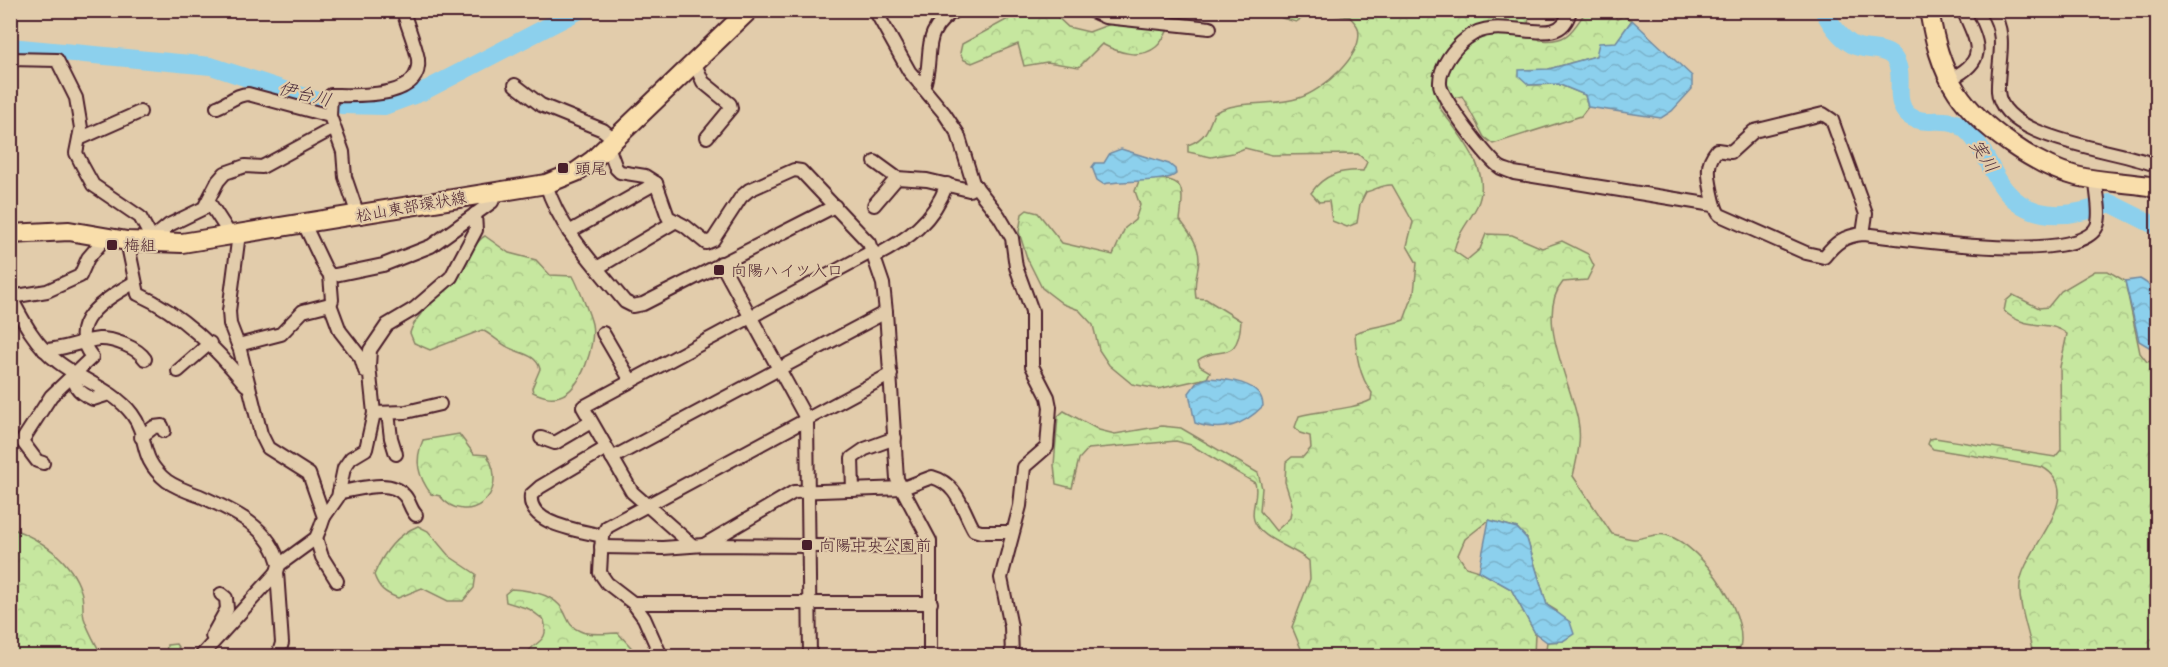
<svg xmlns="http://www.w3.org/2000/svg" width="2168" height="667" font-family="'Playpen Sans','Klee One',sans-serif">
  <defs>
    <pattern id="forest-crowns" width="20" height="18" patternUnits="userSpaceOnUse" patternTransform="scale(1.5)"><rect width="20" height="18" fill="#c6e79f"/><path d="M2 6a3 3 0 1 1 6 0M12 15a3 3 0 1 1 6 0" fill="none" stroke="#acc689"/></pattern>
    <pattern id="water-waves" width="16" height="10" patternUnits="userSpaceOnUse" patternTransform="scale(1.5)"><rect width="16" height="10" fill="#8cd0ed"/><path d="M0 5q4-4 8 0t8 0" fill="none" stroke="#7ab2cb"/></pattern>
  </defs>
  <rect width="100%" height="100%" fill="#e2ccab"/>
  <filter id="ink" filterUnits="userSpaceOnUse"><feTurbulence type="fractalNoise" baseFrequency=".0167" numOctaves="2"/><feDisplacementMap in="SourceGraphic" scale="12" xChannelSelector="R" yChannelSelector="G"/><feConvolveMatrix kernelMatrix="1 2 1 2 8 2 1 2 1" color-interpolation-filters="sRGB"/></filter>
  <g filter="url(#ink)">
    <g fill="url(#forest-crowns)" stroke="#888365" stroke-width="1.5">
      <path d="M1012,11L1053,13L1068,27L1089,32L1124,19L1153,15V11H1176V15C1169,25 1165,40 1156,47C1140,60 1117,52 1102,44L1079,67L1047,62L1024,66L1018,44L972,63L964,60L960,53L962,44L1010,18Z"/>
      <path d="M1275,11H1534L1529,17L1528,25L1540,40C1568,43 1572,31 1586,11H1618L1615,16L1617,19L1623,16L1632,20L1616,43L1596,56L1549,69L1529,85L1558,84L1585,95L1588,107L1581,116L1493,144L1484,137L1462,96L1440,101L1439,107C1458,134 1494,170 1477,206C1469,222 1457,234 1454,251L1467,260L1480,249L1486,234L1512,235L1542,248L1562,241L1588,254L1594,266L1587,280L1563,282C1534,316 1571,382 1578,421C1582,439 1577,459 1573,476L1612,534C1619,535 1627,539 1634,539C1644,539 1657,532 1666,535C1703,545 1756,622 1737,656H1545L1547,642L1563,641L1557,611L1547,605L1527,539L1517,528L1489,520L1465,539L1458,555L1466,567L1479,571L1511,589L1535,633L1534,656H1304L1292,627L1310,579L1309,561C1294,547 1260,540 1254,520C1250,509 1259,496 1255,483L1191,445L1176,441L1088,449L1079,459L1072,488L1056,484L1054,465L1058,416L1064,411L1099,430L1115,434L1162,426L1181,428L1258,473L1262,488L1260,511L1276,531L1290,518L1292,504L1285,482L1286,462L1292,457H1303L1311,448L1310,436L1300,433L1295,427L1299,416C1321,410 1352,410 1371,400L1372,393C1359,376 1356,354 1355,333C1371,326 1387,326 1404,320L1414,293L1417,263L1407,246L1413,222L1392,185C1382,184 1376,190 1366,192L1360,204L1357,223L1347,227L1332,221L1329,201L1319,202L1311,193C1324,174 1341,170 1363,171L1367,162L1358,154L1272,155L1245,148L1233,153L1211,157L1188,152V145C1205,139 1208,130 1214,113C1240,99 1271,107 1299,98C1322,91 1365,55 1358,28C1357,24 1352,20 1350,17L1314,11L1296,22L1282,18Z"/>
      <path d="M1145,178C1183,179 1185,182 1180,220C1189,232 1199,244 1199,260C1198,275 1193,281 1196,298L1206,299L1241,321C1238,366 1218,344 1198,360L1200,366L1210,372L1207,378L1158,389L1132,384L1109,365L1099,350L1093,325L1079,310L1063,304L1042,288L1027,258L1019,232L1022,214L1027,210L1038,213L1062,243L1113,255L1125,228L1135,220L1140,205L1135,191L1139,181Z"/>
      <path d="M485,236L509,253L536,260L550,275L573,276C577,283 590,315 592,324C596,344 582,389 560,396C550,399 542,396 533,392L532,388L540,369C536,353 518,354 506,346C497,341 492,335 482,330L430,350L414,343L410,333C417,309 445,295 460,274C469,263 472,243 485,236Z"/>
      <path d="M2095,271H2108L2125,281L2140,353L2147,362L2157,360V656H2033C2030,634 2018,607 2020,584C2022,551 2090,493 2042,467L1933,449L1928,444L1930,439L1935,438L2055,457L2061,450L2060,367L2067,334C2050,319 2027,332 2004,311L2006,301L2013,295L2039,308L2048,307L2061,291Z"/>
      <path d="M459,434L474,454L487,455C512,496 465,528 440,496L431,494C418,476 414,461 423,440Z"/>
      <path d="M418,526L428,531L449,556L476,574L474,588L463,601H448L422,588L398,598C385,593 379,589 374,575C383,553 396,535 418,526Z"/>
      <path d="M11,528C40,539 71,559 81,591C84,599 82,610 84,618C88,631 96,644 102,656H11Z"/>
      <path d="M511,589C528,590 554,594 563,610C569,620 568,626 580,631C589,636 607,633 618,633L639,656H600L596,653L585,656H525C534,640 550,644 544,620L529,609L506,602L505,594Z"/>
      <path d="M176,644L184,656H166L167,645Z"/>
    </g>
    <g fill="url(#water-waves)" stroke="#72899f" stroke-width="1.5">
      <path d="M1632,20L1692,76V89L1672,111L1661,118L1588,107L1585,95L1558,84L1529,85L1519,76V70L1549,69L1596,56L1599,43L1616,42Z"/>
      <path d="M1121,149L1169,164L1175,169L1176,174C1168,183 1118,180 1103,184L1097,180L1092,167L1095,163H1104L1110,153Z"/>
      <path d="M2140,279C2165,291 2158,323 2157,346L2149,347L2139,341L2125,281Z"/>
      <path d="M1207,378C1224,379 1263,381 1263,406C1243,426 1222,433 1195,423L1189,393L1197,382Z"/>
      <path d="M1489,520L1517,528L1527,539L1547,605L1570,622L1574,634L1563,641L1547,642L1535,633L1511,589L1479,571Z"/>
    </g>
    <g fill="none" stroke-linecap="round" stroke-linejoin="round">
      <g stroke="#8cd0ed" stroke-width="18">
        <path d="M1823,10C1830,23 1839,37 1853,45C1864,51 1882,47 1892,56C1908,72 1891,100 1908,115C1923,127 1946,115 1961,126C1984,143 1988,169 2005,190C2032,223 2074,217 2110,203L2158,227"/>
        <path d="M10,47L211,66L318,101L343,105L384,106L422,92L580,10"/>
      </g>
      <g stroke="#4a1f2b" stroke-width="16">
        <g id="street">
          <path d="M875,10L909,71L944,113L958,134L973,183L999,216L1012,238L1016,267L1032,311V366L1048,397L1050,407L1047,447L1024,467L1020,506L1001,578L1011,627L1012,656"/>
          <path d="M1089,10L1105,17L1210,28"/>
          <path d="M1570,10C1561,56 1501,10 1467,38C1454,48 1439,67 1440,84C1440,97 1489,161 1501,168C1505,170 1510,171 1514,173L1713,205"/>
          <path d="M1991,10C2009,36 1997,62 1998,91C2001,141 2120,149 2158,166"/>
          <path d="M10,11L12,10"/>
          <path d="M10,59L57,60L76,98L81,128L76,153L82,165L93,185L140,217L152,239"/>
          <path d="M694,62L703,82L730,104L731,108L707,137"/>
          <path d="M1950,79C1989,60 1978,44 1963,10"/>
          <path d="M515,85L541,105L603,130L614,139"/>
          <path d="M923,88C936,56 917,34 956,10"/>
          <path d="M217,107C228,103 237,94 248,94L330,116"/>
          <path d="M79,139L140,112"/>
          <path d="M608,146L616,168L620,172L645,176L656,183L668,217L685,226L706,243L713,240L741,197L749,190L794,170L801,171L869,243L883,284L886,312L897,479L930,541V656"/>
          <path d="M875,162L897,178"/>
          <path d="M546,184C560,230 595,265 625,302L633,306L643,304L835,206"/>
          <path d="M209,202L231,236"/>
          <path d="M874,205L897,178L927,180L969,190L976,186"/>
          <path d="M358,215L345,177L343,152L330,116L331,95C356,95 423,100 418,59C415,43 407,26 403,10"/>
          <path d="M304,224L325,268L330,275H335L383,265L431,246L492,202L497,191"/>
          <path d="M569,232L656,183"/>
          <path d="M239,234L229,311L230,324L240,350L261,434L268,448L309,474L324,517L321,526L316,538L279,565"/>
          <path d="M1863,234L1866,214L1832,120L1823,114L1754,131L1731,152L1717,150C1713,155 1709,162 1709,168C1708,177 1714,210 1720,215L1806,253L1824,257C1836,242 1844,236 1863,234C1903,238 2079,267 2097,226C2102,213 2096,194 2096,180"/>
          <path d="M127,241L138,294C182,314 216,348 246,385"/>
          <path d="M151,243L152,239L169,225L204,208L218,181L225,173L245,166L262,167L334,128"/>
          <path d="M874,257C908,239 933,222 947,184"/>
          <path d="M721,263L807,420L810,656"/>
          <path d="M597,268L676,221"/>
          <path d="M330,275L332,300L330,304"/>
          <path d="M10,296C23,321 36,346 58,362C81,380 114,390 132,414C150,438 137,457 167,481C177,488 189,492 200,496C232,510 272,528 279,565L277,572L282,643L278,656"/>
          <path d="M11,297L47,291L80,276L88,258L107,236"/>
          <path d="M603,333L631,381"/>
          <path d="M238,345L281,334L303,311L330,304L340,331L361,358L365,371"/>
          <path d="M44,350C64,350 80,341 99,339C113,338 138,348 145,359"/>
          <path d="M178,371L210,343"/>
          <path d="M76,374C71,387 82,394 93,399L109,394"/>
          <path d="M374,413L406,412L440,404"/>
          <path d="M388,413L391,438L396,454"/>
          <path d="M141,437L154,427L162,426L164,431"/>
          <path d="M541,438L555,443L591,422"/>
          <path d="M612,458L886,312"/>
          <path d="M43,463L37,461L22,441L51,396L92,357C64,322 106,299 135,282"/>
          <path d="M853,490L852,458L865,449L895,438"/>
          <path d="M339,492C358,490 390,478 404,495C410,501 410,509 416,515"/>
          <path d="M324,517L338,497L344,468L351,458L366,449L374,413L369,366L370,350L387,325L414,309L451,277L476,230L475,214"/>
          <path d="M602,536C580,530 527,525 531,495L540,487L606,448"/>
          <path d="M316,538L322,557L337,581"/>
          <path d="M692,545L632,492L583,407L873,251"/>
          <path d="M704,545L794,492L903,488L932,477C958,484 962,509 974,530L981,532H1011"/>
          <path d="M601,547L663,548L704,545L930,547"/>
          <path d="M633,603H931"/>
          <path d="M212,636L227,609L226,598L221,594"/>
          <path d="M201,656L277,572"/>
          <path d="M661,656L644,618L633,603L607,583L600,573L602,536L607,527L891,374"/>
        </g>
      </g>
      <g stroke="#4a1f2b" stroke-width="22">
        <g id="primary">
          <path d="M1929,10C1934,39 1941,68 1957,92C1981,128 2035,165 2076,176C2100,182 2125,182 2149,186L2158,190"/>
          <path d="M10,234L69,231L127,241L182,243L546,184L576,172L593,160L749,10"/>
        </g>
      </g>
      <use href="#street" stroke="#e2ccab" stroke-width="12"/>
      <use href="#primary" stroke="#f9deab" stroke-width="18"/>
    </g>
  </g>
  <g fill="#4a1f2b" stroke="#e2ccab" stroke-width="2">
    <rect x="557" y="162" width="12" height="12" rx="3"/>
    <rect x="106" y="239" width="12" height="12" rx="3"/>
    <rect x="713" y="264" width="12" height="12" rx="3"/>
    <rect x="801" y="539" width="12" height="12" rx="3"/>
  </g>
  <g text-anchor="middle" stroke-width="4.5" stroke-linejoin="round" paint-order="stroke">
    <g font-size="16" fill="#4a1f2b" stroke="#e2ccab" text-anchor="start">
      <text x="575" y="174">頭尾</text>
      <text x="124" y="251">梅組</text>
      <text x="731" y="276">向陽ハイツ入口</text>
      <text x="819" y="551">向陽中央公園前</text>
    </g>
    <g font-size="16" fill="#4a1f2b" stroke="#e2ccab">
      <text transform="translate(411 206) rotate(-10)" y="6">松山東部環状線</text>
    </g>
    <g font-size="18" font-style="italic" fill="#51313e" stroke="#e2ccab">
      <text transform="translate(305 94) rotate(14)" y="6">伊台川</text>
      <text transform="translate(1984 156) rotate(57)" y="6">実川</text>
    </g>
  </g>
  <rect width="2168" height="667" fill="none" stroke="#e2ccab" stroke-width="36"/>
  <rect x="18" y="18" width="2132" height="631" fill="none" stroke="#4a1f2b" stroke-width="2" filter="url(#ink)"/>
</svg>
